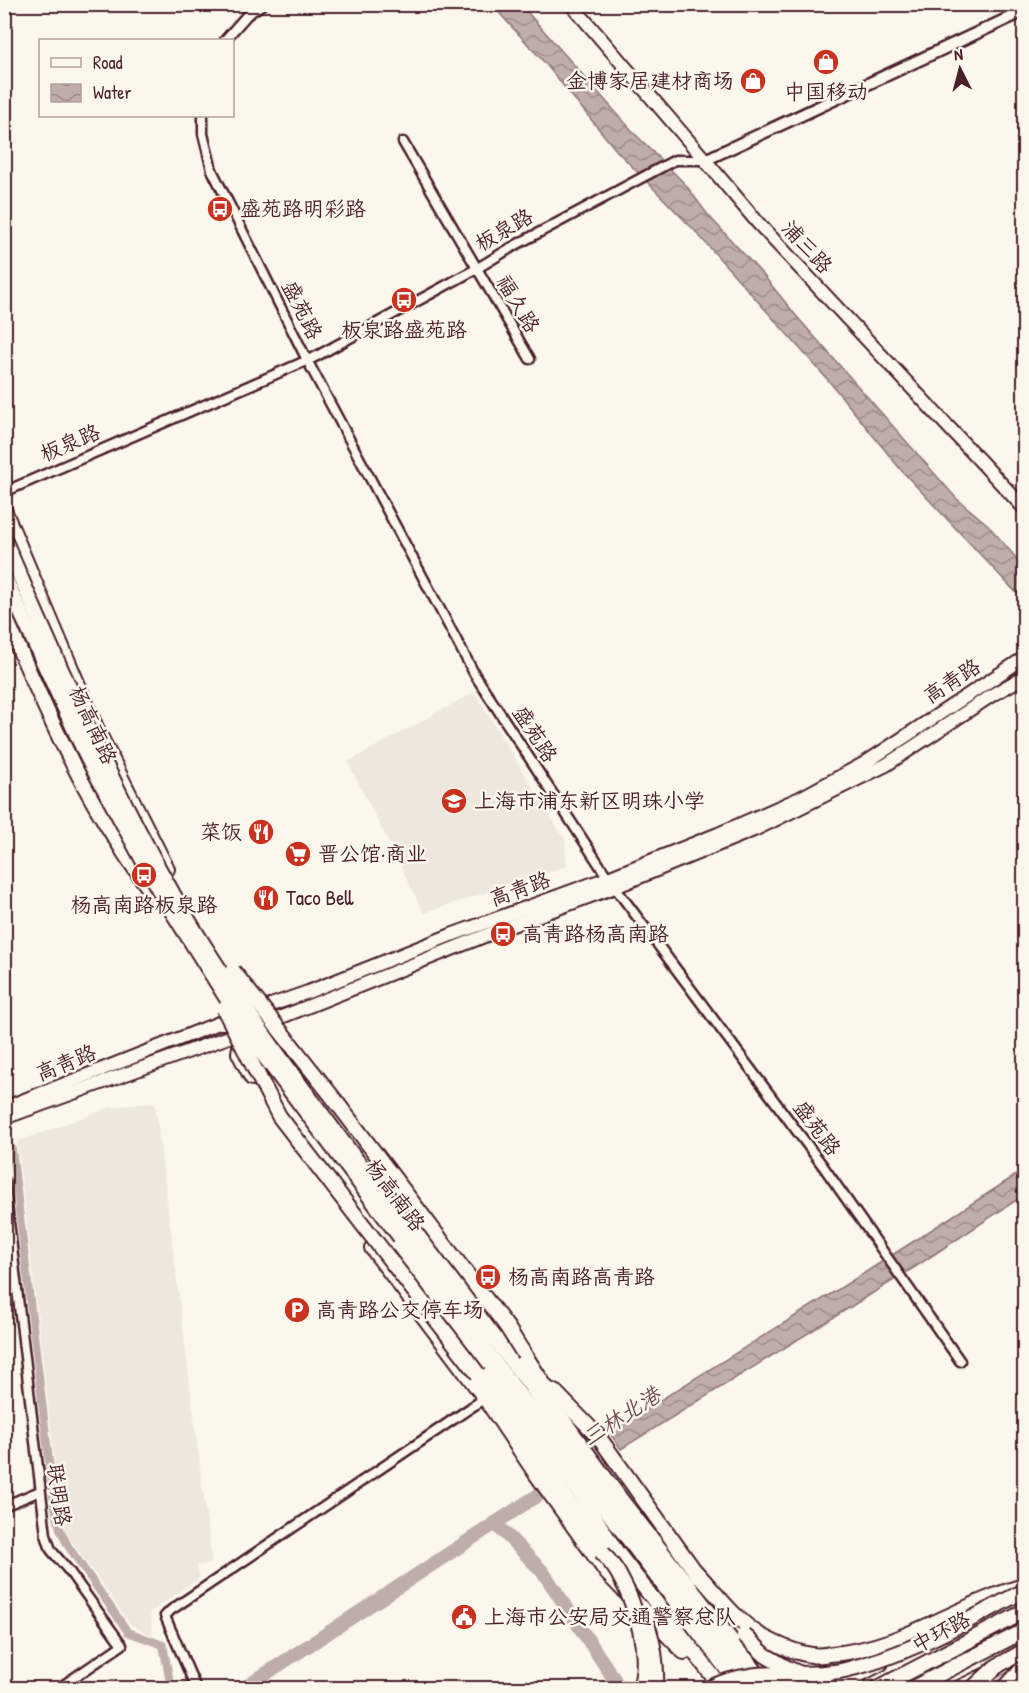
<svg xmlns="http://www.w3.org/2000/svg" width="1029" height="1693" font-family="'Patrick Hand','LXGW WenKai TC',sans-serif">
  <defs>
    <pattern id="water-waves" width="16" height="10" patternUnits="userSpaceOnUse" patternTransform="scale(1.5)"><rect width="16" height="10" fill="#bfadaa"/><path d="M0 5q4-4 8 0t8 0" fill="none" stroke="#9d8c8b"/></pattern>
  </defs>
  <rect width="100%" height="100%" fill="#fbf7ec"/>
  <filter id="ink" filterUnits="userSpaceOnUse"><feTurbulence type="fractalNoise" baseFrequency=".0167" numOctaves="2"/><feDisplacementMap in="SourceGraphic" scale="12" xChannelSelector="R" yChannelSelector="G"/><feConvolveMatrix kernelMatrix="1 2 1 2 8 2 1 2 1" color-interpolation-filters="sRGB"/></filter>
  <g filter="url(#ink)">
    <g fill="#eee7de">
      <path d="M474,692L565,840L567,866L424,913L348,762Z"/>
      <path d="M155,1103L212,1563L197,1565L199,1578L150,1612L153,1636L130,1624L76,1548L67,1533L61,1516L17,1142L111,1107Z"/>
    </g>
    <path fill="#e2d7d0" stroke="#967b7e" stroke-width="1.5" d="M1024,1664V1688H976Z"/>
    <g fill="url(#water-waves)" stroke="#907477" stroke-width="1.5">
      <path d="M492,5H521L635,134L685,184L708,215L764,276L798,318L956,498L987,524L1024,567V601L901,470L828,380L695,231L616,150L544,62Z"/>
      <path d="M1024,1170V1195L915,1267L621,1449L609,1432L866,1272Z"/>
    </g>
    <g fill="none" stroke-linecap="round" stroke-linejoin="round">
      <path stroke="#bfadaa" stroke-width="8" d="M12,1149L54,1503L60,1529L68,1546L128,1632L163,1645L171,1688"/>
      <g stroke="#bfadaa" stroke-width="14">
        <path d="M495,1523L543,1572L620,1688"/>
        <path d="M244,1688L555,1484"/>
      </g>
      <g stroke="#4a1f2b" stroke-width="13">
        <g id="minor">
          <path d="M225,40L247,15L263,4"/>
          <path d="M203,116V134L212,170L307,360L475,675L608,878L823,1166L960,1361"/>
          <path d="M403,142L530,359"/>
          <path d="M4,492L315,357L476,269L514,246L675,160H705"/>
          <path d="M4,1179L46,1535L51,1550L69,1571L122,1645L59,1688"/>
          <path d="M4,1506L40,1491"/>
          <path d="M1013,1662L1024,1688"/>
          <path d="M196,1688L165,1616L171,1610L485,1398"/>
        </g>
      </g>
      <g stroke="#4a1f2b" stroke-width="15">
        <path id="tertiary" d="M705,160L1024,11"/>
      </g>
      <g stroke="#4a1f2b" stroke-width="16">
        <g id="secondary">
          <path d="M571,4L705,160L758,223L1024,508"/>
          <path d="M254,1011L308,992L451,935L608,878L718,834L800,798L865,763L1024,658"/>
          <path d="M264,1024L502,929L615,887L756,829L886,765L992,695L1024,677"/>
          <path d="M4,1108L229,1019"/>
          <path d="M4,1118L245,1031"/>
        </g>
      </g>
      <g stroke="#4a1f2b" stroke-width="18">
        <g id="primary">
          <path d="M222,1022L251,1020L266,1024L497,1325L513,1351L622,1501L764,1682"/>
          <path d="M242,1035L239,1053L252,1078"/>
          <path d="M253,1050L291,1112L512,1400L578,1491L616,1551L722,1688"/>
          <path d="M372,1248L485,1398L534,1471L607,1573L684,1652"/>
          <path d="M833,1688L881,1663"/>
          <path d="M959,1688L984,1676"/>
        </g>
      </g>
      <g stroke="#4a1f2b" stroke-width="18">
        <g id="trunk">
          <path d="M4,510L97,730L167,869"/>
          <path d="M4,614C38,693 74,776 122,849C133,867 146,884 159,902"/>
          <path d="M409,1230L530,1385L574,1450L756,1688"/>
          <path d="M400,1237L741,1688"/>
          <path d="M524,1354L546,1388"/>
          <path d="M478,1374L546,1468L602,1552"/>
          <path d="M536,1383L556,1393L598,1436L699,1577"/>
          <path d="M695,1571C716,1593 735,1620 761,1636C776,1644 795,1653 812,1655C818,1656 825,1655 830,1654C901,1650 958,1604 1024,1586"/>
          <path d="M878,1688L1024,1612"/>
          <path d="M913,1688L1024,1631"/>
        </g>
      </g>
      <use href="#minor" stroke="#fbf7ec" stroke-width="8"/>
      <use href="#tertiary" stroke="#fbf7ec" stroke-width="10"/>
      <use href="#secondary" stroke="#fbf7ec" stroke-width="12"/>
      <use href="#primary" stroke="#fbf7ec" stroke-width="14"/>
      <use href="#trunk" stroke="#fbf7ec" stroke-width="14"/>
      <g stroke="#4a1f2b" stroke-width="18" stroke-linecap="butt">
        <g id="trunk-bridge">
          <path d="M4,539C56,660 109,781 174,896C242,1014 328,1121 409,1230"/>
          <path d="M4,576L88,759L160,892L256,1045L400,1237"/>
          <path d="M233,971L331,1095L507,1327L524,1354"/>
          <path d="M224,1009L279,1116L478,1374"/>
          <path d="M602,1552C608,1560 615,1567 619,1575C636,1605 651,1654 640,1688"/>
          <path d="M645,1618C654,1642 657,1663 656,1688"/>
          <path d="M744,1635L765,1655L787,1668L834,1688"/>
          <path d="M710,1688C754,1665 799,1680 845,1670C909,1655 966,1621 1024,1591"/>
          <path d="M767,1688L788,1687"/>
          <path d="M973,1688L997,1666L1024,1651"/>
          <path d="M1005,1688L1024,1667"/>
        </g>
      </g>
      <use href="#trunk-bridge" stroke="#fbf7ec" stroke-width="14"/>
    </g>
  </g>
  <defs>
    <g id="shop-disc" transform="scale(1.35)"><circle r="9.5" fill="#c8321e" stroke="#fbf7ec"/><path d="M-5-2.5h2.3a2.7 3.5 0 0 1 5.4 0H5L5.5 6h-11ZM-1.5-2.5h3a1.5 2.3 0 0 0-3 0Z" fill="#fff"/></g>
    <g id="bus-disc" transform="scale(1.35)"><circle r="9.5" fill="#c8321e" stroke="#fbf7ec"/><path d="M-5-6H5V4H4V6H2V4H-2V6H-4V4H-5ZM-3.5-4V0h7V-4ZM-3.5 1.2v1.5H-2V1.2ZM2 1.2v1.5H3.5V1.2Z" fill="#fff"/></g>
    <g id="school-disc" transform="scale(1.35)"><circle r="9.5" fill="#c8321e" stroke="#fbf7ec"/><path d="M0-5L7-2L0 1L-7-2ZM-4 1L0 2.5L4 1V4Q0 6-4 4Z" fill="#fff"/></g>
    <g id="restaurant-disc" transform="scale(1.35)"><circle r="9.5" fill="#c8321e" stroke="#fbf7ec"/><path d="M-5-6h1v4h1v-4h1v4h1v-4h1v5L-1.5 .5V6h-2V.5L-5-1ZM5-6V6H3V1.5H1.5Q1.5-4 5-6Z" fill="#fff"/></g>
    <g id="supermarket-disc" transform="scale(1.35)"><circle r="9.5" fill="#c8321e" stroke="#fbf7ec"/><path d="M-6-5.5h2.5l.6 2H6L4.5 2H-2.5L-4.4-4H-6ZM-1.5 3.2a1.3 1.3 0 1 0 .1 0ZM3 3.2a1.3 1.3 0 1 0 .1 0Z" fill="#fff"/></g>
    <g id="parking-disc" transform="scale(1.35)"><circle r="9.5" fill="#c8321e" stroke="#fbf7ec"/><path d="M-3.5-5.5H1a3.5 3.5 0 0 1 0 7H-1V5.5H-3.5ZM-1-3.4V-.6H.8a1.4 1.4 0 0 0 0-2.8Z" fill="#fff"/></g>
    <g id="civic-disc" transform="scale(1.35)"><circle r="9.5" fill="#c8321e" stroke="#fbf7ec"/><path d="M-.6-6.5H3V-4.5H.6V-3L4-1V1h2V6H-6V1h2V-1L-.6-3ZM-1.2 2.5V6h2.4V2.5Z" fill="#fff"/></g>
  </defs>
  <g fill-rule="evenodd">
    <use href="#shop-disc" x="826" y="62"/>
    <use href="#shop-disc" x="753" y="81"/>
    <use href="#bus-disc" x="220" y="209"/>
    <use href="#bus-disc" x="404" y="300"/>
    <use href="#school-disc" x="454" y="801"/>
    <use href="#restaurant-disc" x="261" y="832"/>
    <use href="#supermarket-disc" x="298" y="854"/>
    <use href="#bus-disc" x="144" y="875"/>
    <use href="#restaurant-disc" x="266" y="898"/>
    <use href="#bus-disc" x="503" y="934"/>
    <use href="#bus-disc" x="488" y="1277"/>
    <use href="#parking-disc" x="297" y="1310"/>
    <use href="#civic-disc" x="464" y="1617"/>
  </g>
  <g text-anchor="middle" stroke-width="5" stroke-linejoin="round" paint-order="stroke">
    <g font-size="21" fill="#4a1f2b" stroke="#fbf7ec" text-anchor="start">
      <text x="734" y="88" text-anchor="end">金博家居建材商场</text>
      <text x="826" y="99" text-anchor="middle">中国移动</text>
      <text x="240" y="216">盛苑路明彩路</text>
      <text x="404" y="337" text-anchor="middle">板泉路盛苑路</text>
      <text x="474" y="808">上海市浦东新区明珠小学</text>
      <text x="242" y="839" text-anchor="end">菜饭</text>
      <text x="318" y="861">晋公馆·商业</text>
      <text x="286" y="905">Taco Bell</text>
      <text x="144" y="912" text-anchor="middle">杨高南路板泉路</text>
      <text x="522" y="941">高青路杨高南路</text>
      <text x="508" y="1284">杨高南路高青路</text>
      <text x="316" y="1317">高青路公交停车场</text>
      <text x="484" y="1624">上海市公安局交通警察总队</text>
    </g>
    <g font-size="21" fill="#4a1f2b" stroke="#fbf7ec">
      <text transform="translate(504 230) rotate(-30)" y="7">板泉路</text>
      <text transform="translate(807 247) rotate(47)" y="7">浦三路</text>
      <text transform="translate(518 304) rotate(59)" y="7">福久路</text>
      <text transform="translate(302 310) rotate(63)" y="7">盛苑路</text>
      <text transform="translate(70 443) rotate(-23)" y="7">板泉路</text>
      <text transform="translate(952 681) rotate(-33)" y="7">高青路</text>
      <text transform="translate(93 725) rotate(65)" y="7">杨高南路</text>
      <text transform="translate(535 734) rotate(57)" y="7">盛苑路</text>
      <text transform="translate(520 889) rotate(-20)" y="7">高青路</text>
      <text transform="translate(66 1063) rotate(-22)" y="7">高青路</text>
      <text transform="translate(817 1128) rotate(53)" y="7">盛苑路</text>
      <text transform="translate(395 1195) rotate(53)" y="7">杨高南路</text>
      <text transform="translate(59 1495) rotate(82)" y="7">联明路</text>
      <text transform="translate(941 1632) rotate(-28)" y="7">中环路</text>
    </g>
    <g font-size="22" font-style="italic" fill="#6d4a51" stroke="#fbf7ec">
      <text transform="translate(621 1416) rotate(-33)" y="8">三林北港</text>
    </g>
  </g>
  <rect width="1029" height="1693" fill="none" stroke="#fbf7ec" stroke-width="24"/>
  <rect x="12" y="12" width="1005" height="1669" fill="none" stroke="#4a1f2b" stroke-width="2" filter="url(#ink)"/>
  <rect x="39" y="39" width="195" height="78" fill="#fbf7ec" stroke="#b4a19f" stroke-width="1.5"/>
  <rect x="51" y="58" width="30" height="9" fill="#fbf7ec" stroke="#b4a19f" stroke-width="1.5"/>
  <text x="93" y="69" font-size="18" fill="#4a1f2b">Road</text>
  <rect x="51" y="84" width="30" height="18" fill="url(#water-waves)" stroke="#b4a19f" stroke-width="1.5"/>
  <text x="93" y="99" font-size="18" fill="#4a1f2b">Water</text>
  <g transform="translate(960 69) rotate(354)" stroke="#fbf7ec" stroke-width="4.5" paint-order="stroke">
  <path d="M0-4.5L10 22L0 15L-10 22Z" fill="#4a1f2b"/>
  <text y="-9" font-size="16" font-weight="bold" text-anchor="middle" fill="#4a1f2b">N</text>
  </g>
</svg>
